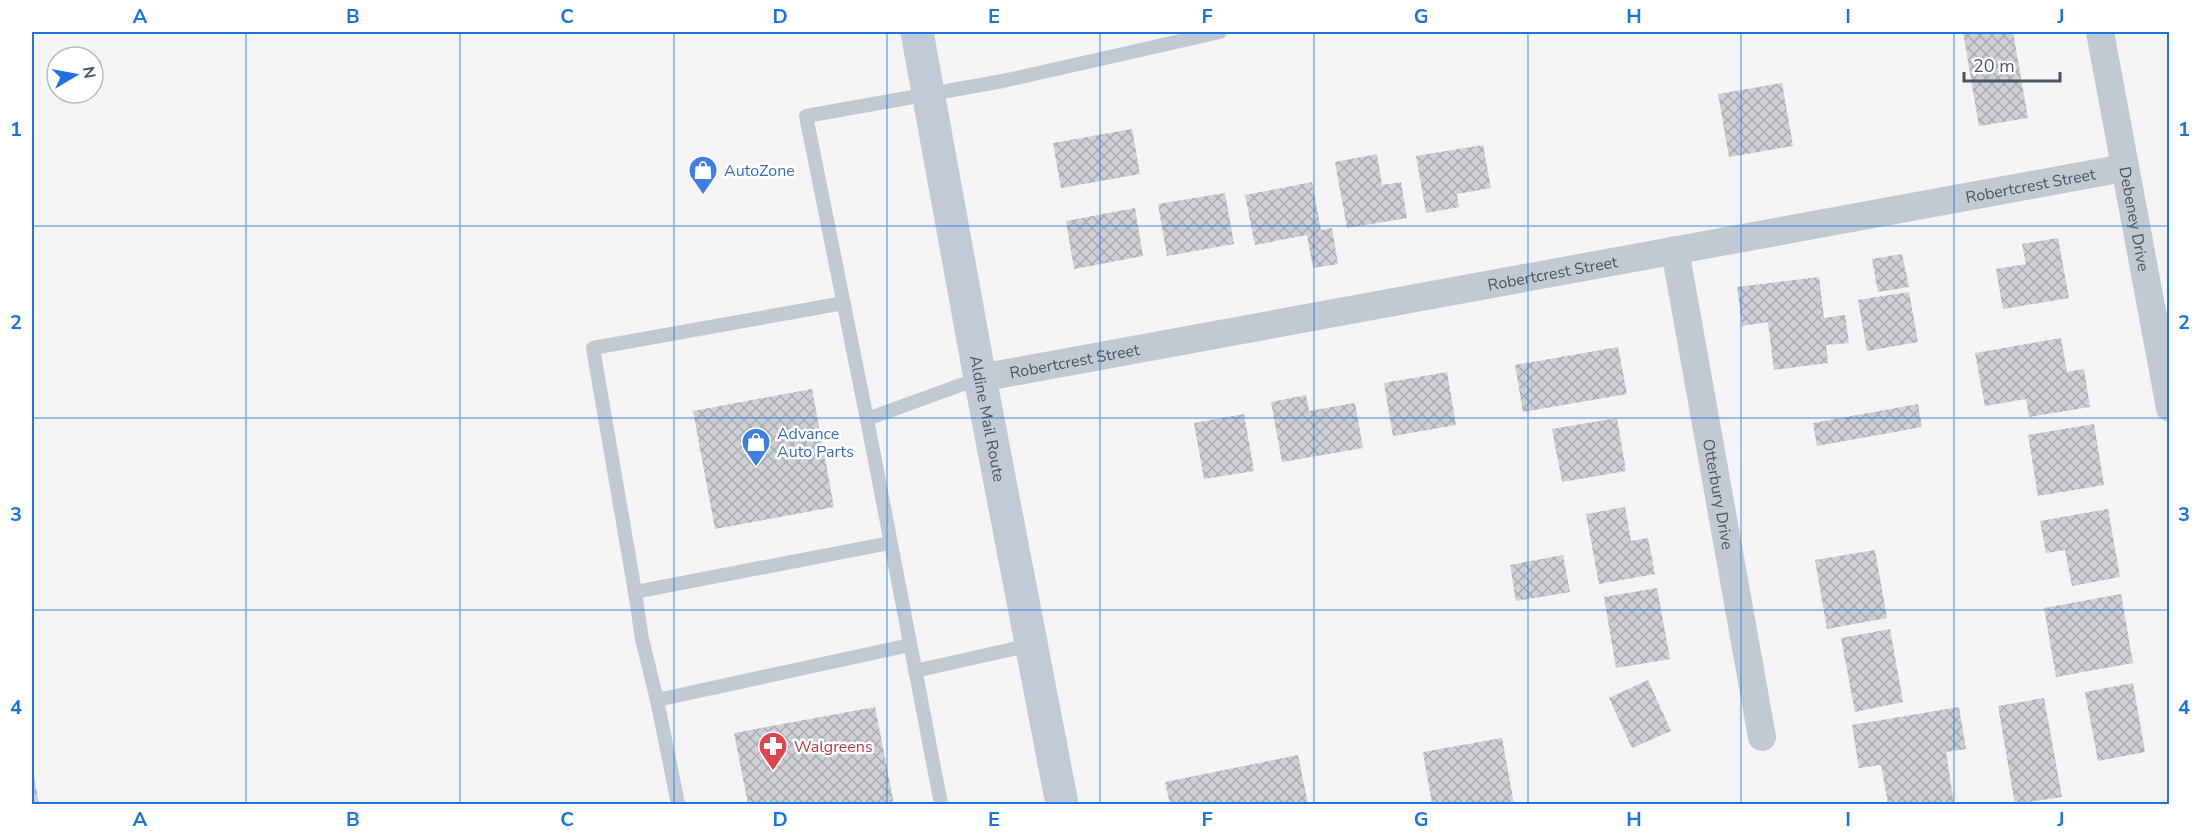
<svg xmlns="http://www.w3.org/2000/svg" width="2201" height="836" font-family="'Nunito Sans',sans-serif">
  <defs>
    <pattern id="building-cross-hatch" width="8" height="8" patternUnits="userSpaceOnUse" patternTransform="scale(1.5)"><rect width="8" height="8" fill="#cdcfd5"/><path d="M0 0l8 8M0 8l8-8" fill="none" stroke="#a8abb0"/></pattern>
  </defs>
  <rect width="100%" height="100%" fill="#f5f3f3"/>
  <g fill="url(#building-cross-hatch)">
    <path d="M1963,32H2013L2028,118L1979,126Z"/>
    <path d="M1782,83L1793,146L1729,157L1718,94Z"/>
    <path d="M1132,129L1140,174L1061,188L1053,143Z"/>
    <path d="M1483,145L1491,188L1457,194L1459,207L1426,213L1416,156Z"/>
    <path d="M1377,154L1382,185L1401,182L1407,218L1347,228L1335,162Z"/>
    <path d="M1312,182L1321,230L1332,228L1338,264L1313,268L1307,235L1255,245L1245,195Z"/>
    <path d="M1225,193L1234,244L1167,256L1158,204Z"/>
    <path d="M1135,208L1143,256L1074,269L1066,221Z"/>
    <path d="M2058,238L2069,298L2003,309L1996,269L2026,264L2022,244Z"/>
    <path d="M1902,254L1909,287L1878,292L1872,259Z"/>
    <path d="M1819,277L1824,318L1845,315L1849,343L1826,345L1828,363L1774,370L1768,322L1742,326L1737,287Z"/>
    <path d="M1909,292L1918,342L1867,351L1858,300Z"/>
    <path d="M2061,338L2067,372L2084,369L2090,407L2029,417L2026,399L1985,406L1975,353Z"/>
    <path d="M1618,347L1627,394L1523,412L1515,365Z"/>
    <path d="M1447,372L1456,425L1393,436L1384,383Z"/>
    <path d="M812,389L834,507L715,529L693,411Z"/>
    <path d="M1306,395L1309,411L1355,403L1363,448L1282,462L1271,402Z"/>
    <path d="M1918,404L1922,427L1817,446L1813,423Z"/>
    <path d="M1244,414L1254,471L1204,479L1194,423Z"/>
    <path d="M1617,418L1626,471L1562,482L1552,429Z"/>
    <path d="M2094,424L2104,485L2038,496L2028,435Z"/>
    <path d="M1625,507L1631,541L1648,538L1655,574L1599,584L1586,514Z"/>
    <path d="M2108,509L2120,577L2072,586L2065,550L2046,553L2040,521Z"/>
    <path d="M1875,550L1887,618L1827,629L1815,560Z"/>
    <path d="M1563,555L1570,592L1516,601L1510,565Z"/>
    <path d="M1657,588L1670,659L1616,668L1604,597Z"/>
    <path d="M2121,594L2133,663L2056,677L2044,608Z"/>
    <path d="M1890,629L1903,702L1855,712L1841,638Z"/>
    <path d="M1648,680L1671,731L1632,748L1609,698Z"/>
    <path d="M2133,683L2145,752L2098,761L2085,692Z"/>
    <path d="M2044,698L2062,797L2015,804L1998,706Z"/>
    <path d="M875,707L894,804H748L734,733Z"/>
    <path d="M1959,707L1966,749L1946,752L1954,804H1888L1881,765L1859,768L1852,725Z"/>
    <path d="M1502,738L1514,804H1432L1423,752Z"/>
    <path d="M1298,755L1308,804H1170L1165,782Z"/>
    <path d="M33,770L39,804H32Z"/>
  </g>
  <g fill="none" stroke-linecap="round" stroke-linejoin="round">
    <g stroke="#c1cad2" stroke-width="14">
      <path d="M867,419L806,116L1003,81L1220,32"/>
      <path d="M635,592L593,348L844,303"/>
      <path d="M915,671L1031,645"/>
      <path d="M657,700L642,639L635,592L890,543"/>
      <path d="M678,804L657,700L910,645"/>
      <path d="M941,804L867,419L980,378"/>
    </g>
    <g stroke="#c1cad2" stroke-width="28">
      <path id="s1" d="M2100,32L2170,408"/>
      <path id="s2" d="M1675,250L1762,737"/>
      <path id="s3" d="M980,378L2124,168"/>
    </g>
    <path stroke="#c1cbd6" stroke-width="33" id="s4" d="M917,32L980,378L1062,804"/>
  </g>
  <path fill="none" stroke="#1a73e8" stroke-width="1.5" stroke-opacity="0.55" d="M246,32V804M460,32V804M674,32V804M887,32V804M1100,32V804M1314,32V804M1528,32V804M1741,32V804M1954,32V804M32,226H2170M32,418H2170M32,610H2170"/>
  <defs>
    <g id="shop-pin" transform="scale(1.5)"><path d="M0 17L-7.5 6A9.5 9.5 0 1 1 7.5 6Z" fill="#3f7fe0" stroke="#fff"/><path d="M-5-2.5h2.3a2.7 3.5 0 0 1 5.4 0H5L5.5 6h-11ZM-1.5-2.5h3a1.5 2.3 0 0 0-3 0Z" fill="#fff"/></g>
    <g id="pharmacy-pin" transform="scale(1.5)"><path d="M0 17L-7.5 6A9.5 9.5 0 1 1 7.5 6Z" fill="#e0444e" stroke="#fff"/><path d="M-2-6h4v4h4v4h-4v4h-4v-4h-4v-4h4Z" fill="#fff"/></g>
  </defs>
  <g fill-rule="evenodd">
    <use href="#shop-pin" x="703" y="170"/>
    <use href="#shop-pin" x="756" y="442"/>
    <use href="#pharmacy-pin" x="773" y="746"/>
  </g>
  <g text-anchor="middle" stroke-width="5" stroke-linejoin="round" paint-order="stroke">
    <g font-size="16" fill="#366cbe" stroke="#fff" text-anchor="start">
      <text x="724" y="176">AutoZone</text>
      <text x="777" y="439">Advance<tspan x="777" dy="18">Auto Parts</tspan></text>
    </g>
    <g font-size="16" fill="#4a5661" stroke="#fff">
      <text dy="6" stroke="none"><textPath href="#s3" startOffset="1068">Robertcrest Street</textPath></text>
      <text dy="6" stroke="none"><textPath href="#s1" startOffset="190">Debeney Drive</textPath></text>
      <text dy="6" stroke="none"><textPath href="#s3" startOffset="582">Robertcrest Street</textPath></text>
      <text dy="6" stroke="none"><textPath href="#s3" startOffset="96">Robertcrest Street</textPath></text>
      <text dy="6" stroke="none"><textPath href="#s4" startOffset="393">Aldine Mail Route</textPath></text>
      <text dy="6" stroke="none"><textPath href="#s2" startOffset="248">Otterbury Drive</textPath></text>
    </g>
    <g font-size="16" fill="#be3a42" stroke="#fff" text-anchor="start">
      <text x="794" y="752">Walgreens</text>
    </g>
  </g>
  <rect width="2201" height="836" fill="none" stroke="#ffffff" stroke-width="66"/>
  <g transform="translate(75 75) rotate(80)"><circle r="28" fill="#ffffff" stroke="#b7bbc0" stroke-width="1.5"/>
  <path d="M0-4.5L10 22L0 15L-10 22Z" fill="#1a73e8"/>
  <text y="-9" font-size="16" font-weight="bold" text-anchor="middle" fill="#4a5661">N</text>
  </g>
  <path d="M1964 72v9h96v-9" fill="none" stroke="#4a5661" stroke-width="3"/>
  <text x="1973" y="72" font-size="18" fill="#4a5661" stroke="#ffffff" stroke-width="4.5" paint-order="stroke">20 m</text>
  <rect x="33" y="33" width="2135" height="770" fill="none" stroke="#1a73e8" stroke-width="2"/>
  <g font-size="20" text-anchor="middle" font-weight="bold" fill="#1a73e8">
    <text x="140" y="23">A</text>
    <text x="353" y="23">B</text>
    <text x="567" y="23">C</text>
    <text x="780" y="23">D</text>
    <text x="994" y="23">E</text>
    <text x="1207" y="23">F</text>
    <text x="1421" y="23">G</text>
    <text x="1634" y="23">H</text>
    <text x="1848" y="23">I</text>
    <text x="2061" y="23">J</text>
    <text x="16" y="136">1</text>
    <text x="2184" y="136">1</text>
    <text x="16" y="329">2</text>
    <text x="2184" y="329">2</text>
    <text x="16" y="521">3</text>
    <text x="2184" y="521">3</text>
    <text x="16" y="714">4</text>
    <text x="2184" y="714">4</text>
    <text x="140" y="826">A</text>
    <text x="353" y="826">B</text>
    <text x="567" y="826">C</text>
    <text x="780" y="826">D</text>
    <text x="994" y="826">E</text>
    <text x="1207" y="826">F</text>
    <text x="1421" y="826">G</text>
    <text x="1634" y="826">H</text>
    <text x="1848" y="826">I</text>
    <text x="2061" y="826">J</text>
  </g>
</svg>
